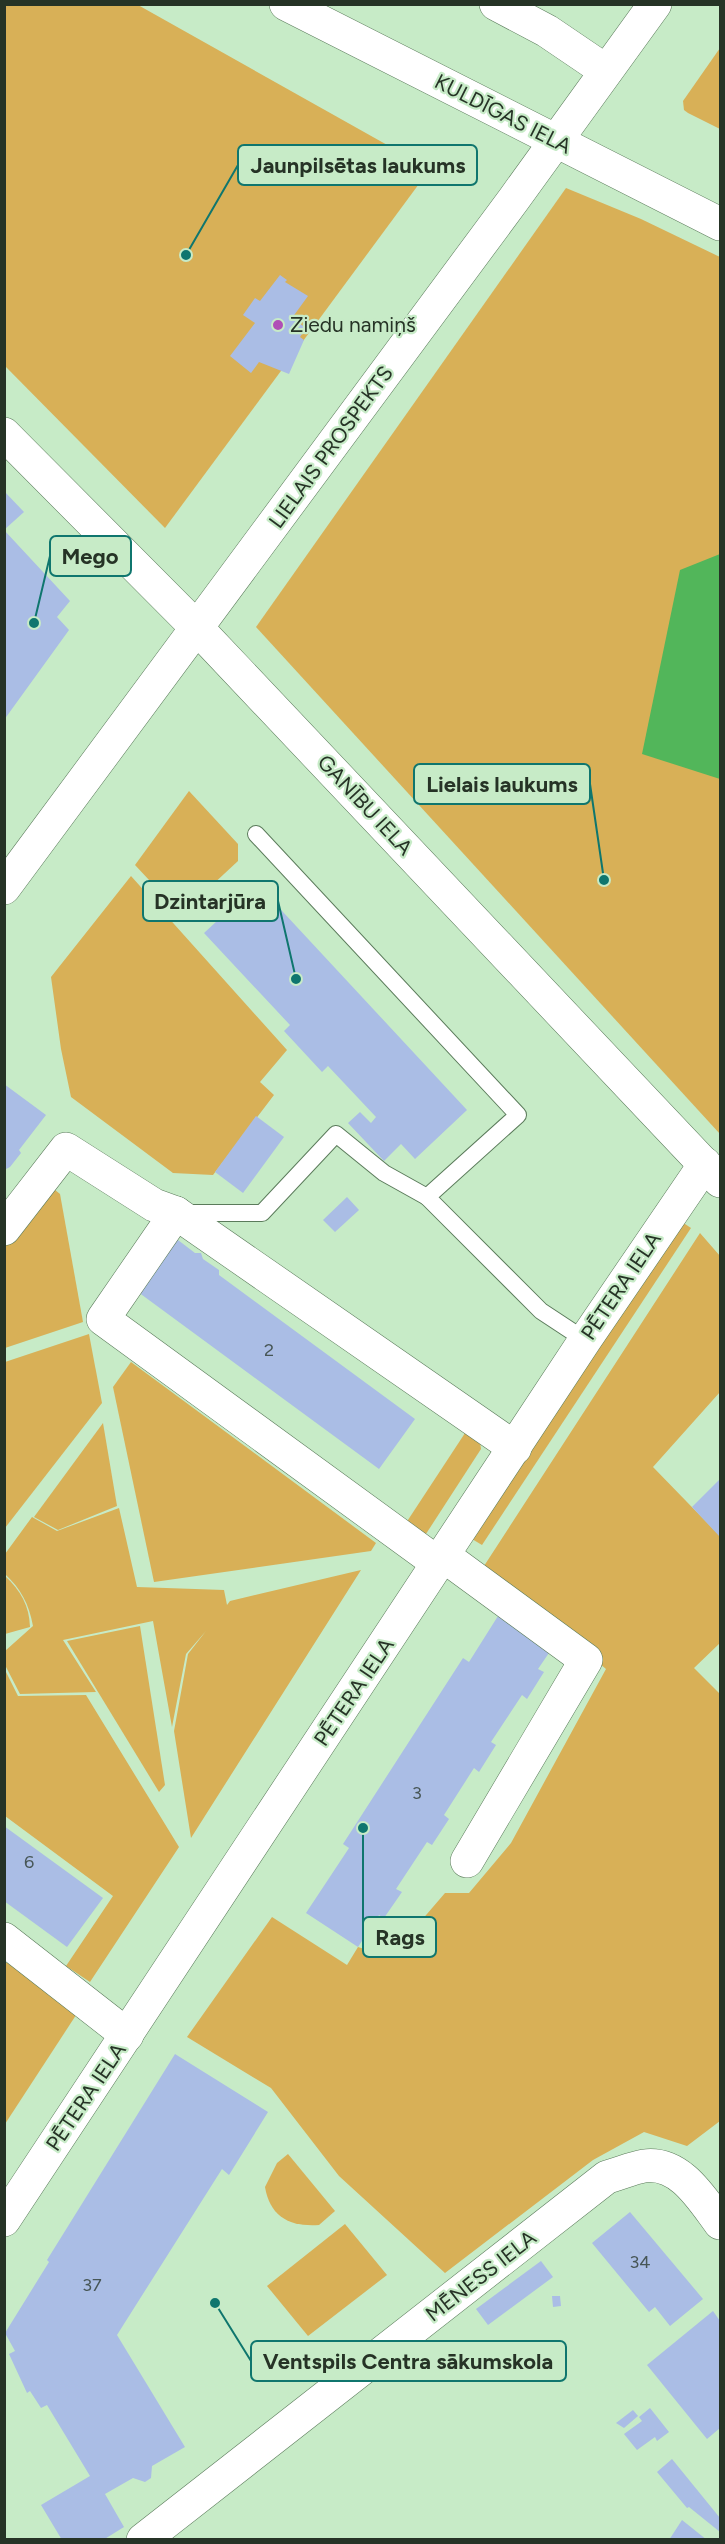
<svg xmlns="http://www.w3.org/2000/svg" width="725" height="2544" font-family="Figtree,sans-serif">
  <rect width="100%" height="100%" fill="#c7ebc7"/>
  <g fill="#d8b057">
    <path d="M4,5H138L430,169L165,528L5,366Z"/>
    <path d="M720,48V129L688,113L684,110L683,101Z"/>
    <path d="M566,188L641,219L720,257V1134L256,627Z"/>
    <path d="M189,791L238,844V861L181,914L135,865Z"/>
    <path d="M131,876L287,1050L260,1082L274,1095L213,1175L173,1173L71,1097L61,1049L51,977Z"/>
    <path d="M49,1185L60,1194L83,1322L5,1348L4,1244Z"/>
    <path d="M676,1218L691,1228L482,1545L472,1539Z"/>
    <path d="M700,1233L720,1256V1392L653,1467L720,1536V1643L694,1668L720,1694V2121L687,2146L644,2132L593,2160L445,2273L339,2176L271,2088L187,2037L272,1917L347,1965L358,1947L390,1957L445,1893H469L511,1843L606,1669L484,1566Z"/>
    <path d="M89,1334L102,1403L5,1528V1362Z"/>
    <path d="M131,1362L376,1543L371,1551L154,1582L113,1387Z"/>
    <path d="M103,1423L117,1506L58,1530L34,1517Z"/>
    <path d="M467,1430L480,1442L481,1449L424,1537L404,1526Z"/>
    <path d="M119,1508L137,1587L224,1590L227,1605L230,1601L361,1570L191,1838L174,1731L188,1654L206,1631L186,1654L172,1727L153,1621L63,1640L96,1692L20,1694L5,1665V1651L33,1626C29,1604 21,1589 5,1574V1554L32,1517L57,1531Z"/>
    <path d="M5,1576C21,1591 29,1605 30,1627L5,1634Z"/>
    <path d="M140,1626L165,1785L159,1792L67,1641Z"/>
    <path d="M5,1670L18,1696L86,1695L179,1847L90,1982L66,1966L113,1896L5,1816Z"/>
    <path d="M14,1957L80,2009L5,2124V1964Z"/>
    <path d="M288,2154L335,2211L319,2225C290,2227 270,2217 265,2187L277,2163Z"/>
    <path d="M345,2224L387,2275L308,2336L267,2286Z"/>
  </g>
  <path fill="#52b65a" d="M720,554V779L642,754L680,570Z"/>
  <g fill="#aabde5">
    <path d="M280,275L287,280L285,282L308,296L292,318L306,328L300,337L304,340L289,374L259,362L251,373L230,356L255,323L243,315L255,298L260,301Z"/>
    <path d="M4,491L24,512L4,530Z"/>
    <path d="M4,530L70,601L57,617L69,630L4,720Z"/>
    <path d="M257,884L467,1110L415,1159L401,1144L384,1161L348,1123L360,1112L371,1123L376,1117L328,1066L322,1072L284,1031L290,1025L204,933Z"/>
    <path d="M4,1084L46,1115L19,1150L21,1153L10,1167L4,1170Z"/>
    <path d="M256,1116L284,1137L243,1193L215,1172Z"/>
    <path d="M347,1197L359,1210L335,1232L323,1220Z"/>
    <path d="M178,1240L195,1253H201L203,1259L219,1270V1275L415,1419L379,1469L138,1292L169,1244Z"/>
    <path d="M720,1479V1537L692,1507Z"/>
    <path d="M498,1616L551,1650L538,1669L544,1672L527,1699L522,1695L491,1742L496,1745L479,1772L474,1768L444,1815L449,1819L432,1845L427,1842L396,1889L402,1892L384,1918L379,1915L358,1947L306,1913L349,1848L343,1844L463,1658L469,1662Z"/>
    <path d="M4,1826L103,1898L67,1947L4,1901Z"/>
    <path d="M175,2054L268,2112L229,2175L222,2169L117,2335L185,2447L152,2466L151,2478L145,2482L133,2478L105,2494L124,2527L103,2540H62L41,2505L90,2476L47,2405L41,2408L30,2391L27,2393L9,2354L15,2351L5,2333L49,2262L47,2260Z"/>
    <path d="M630,2212L703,2299L670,2326L655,2307L649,2312L592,2243Z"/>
    <path d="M541,2261L553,2277L488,2325L476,2309Z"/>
    <path d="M552,2296H560L561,2306L553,2307Z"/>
    <path d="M713,2311L720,2321V2428L707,2439L647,2365Z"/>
    <path d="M650,2408L669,2432L657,2441L655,2437L637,2450L624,2434L642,2421L639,2417Z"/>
    <path d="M633,2410L638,2416L624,2428L616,2423Z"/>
    <path d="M672,2459L720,2518V2532L689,2507L687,2508L657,2472Z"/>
    <path d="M682,2520L707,2540H669Z"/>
  </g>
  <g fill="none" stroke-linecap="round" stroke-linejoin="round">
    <g stroke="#5b7b5b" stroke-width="18">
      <g id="lane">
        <path d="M256,834L518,1115L427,1197L541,1311L585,1340"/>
        <path d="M183,1213H262L336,1134L384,1173L427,1197"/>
      </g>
    </g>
    <g stroke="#5b7b5b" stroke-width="34">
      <g id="street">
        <path d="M496,4L547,31L606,71"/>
        <path d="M176,1213L103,1319L439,1564"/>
        <path d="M4,1229L66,1149L154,1205L176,1213L515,1448"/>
        <path d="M444,1556L586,1660L467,1861"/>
        <path d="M4,1939L127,2035"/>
        <path d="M4,2220L585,1340L705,1164"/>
        <path d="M143,2540L607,2177C619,2174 632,2168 644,2166C680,2161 702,2199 720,2223"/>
      </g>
    </g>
    <g stroke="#5b7b5b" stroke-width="34">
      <g id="secondary">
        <path d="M286,4L720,224"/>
        <path d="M4,434L197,628L720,1181"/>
        <path d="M4,888L514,199L655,4"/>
      </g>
    </g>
    <use href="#lane" stroke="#fff" stroke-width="16"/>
    <use href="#street" stroke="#fff" stroke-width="33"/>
    <use href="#secondary" stroke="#fff" stroke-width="33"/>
  </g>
  <circle fill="#b04fb6" stroke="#c7ebc7" stroke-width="2" cx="278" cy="325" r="6"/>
  <g text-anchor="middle" stroke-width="4.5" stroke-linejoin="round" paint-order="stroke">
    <g font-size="18" fill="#475656">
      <text x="269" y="1356">2</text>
      <text x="417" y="1799">3</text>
      <text x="29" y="1868">6</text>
      <text x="640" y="2268">34</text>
      <text x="92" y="2291">37</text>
    </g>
    <g font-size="21" fill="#263326" stroke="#c7ebc7">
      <text transform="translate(503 114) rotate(27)" y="7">KULDĪGAS IELA</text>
      <text transform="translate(331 447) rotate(-54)" y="7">LIELAIS PROSPEKTS</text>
      <text transform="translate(365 805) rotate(47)" y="7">GANĪBU IELA</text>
      <text transform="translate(621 1286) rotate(-56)" y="7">PĒTERA IELA</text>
      <text transform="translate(354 1692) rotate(-56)" y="7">PĒTERA IELA</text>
      <text transform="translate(86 2097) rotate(-56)" y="7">PĒTERA IELA</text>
      <text transform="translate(481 2276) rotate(-38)" y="7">MĒNESS IELA</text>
    </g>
    <g font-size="21" fill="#263326" stroke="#c7ebc7" text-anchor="start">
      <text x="290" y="332">Ziedu namiņš</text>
    </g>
  </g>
  <path fill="none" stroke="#0f766e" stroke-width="2" d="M186 255L238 165M34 623L50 556M604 880L590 784M296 979L278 901M363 1828L363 1937M215 2303L251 2361"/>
  <g fill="#0f766e" stroke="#c7ebc7" stroke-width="2">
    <circle cx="186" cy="255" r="6"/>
    <circle cx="34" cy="623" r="6"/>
    <circle cx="604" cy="880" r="6"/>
    <circle cx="296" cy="979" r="6"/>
    <circle cx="363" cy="1828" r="6"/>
    <circle cx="215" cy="2303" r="6"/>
  </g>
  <g fill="#c7ebc7" stroke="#0f766e" stroke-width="2">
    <rect x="238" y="145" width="239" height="40" rx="6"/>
    <rect x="50" y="536" width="81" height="40" rx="6"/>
    <rect x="414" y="764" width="176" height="40" rx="6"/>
    <rect x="143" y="881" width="135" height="40" rx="6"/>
    <rect x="363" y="1917" width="73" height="40" rx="6"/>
    <rect x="251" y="2341" width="315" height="40" rx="6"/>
  </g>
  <g font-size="22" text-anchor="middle" font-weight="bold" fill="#263326">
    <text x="358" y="173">Jaunpilsētas laukums</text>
    <text x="90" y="564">Mego</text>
    <text x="502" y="792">Lielais laukums</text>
    <text x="210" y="909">Dzintarjūra</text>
    <text x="400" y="1945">Rags</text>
    <text x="408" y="2369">Ventspils Centra sākumskola</text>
  </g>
  <rect width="725" height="2544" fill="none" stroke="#263326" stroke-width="12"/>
</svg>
